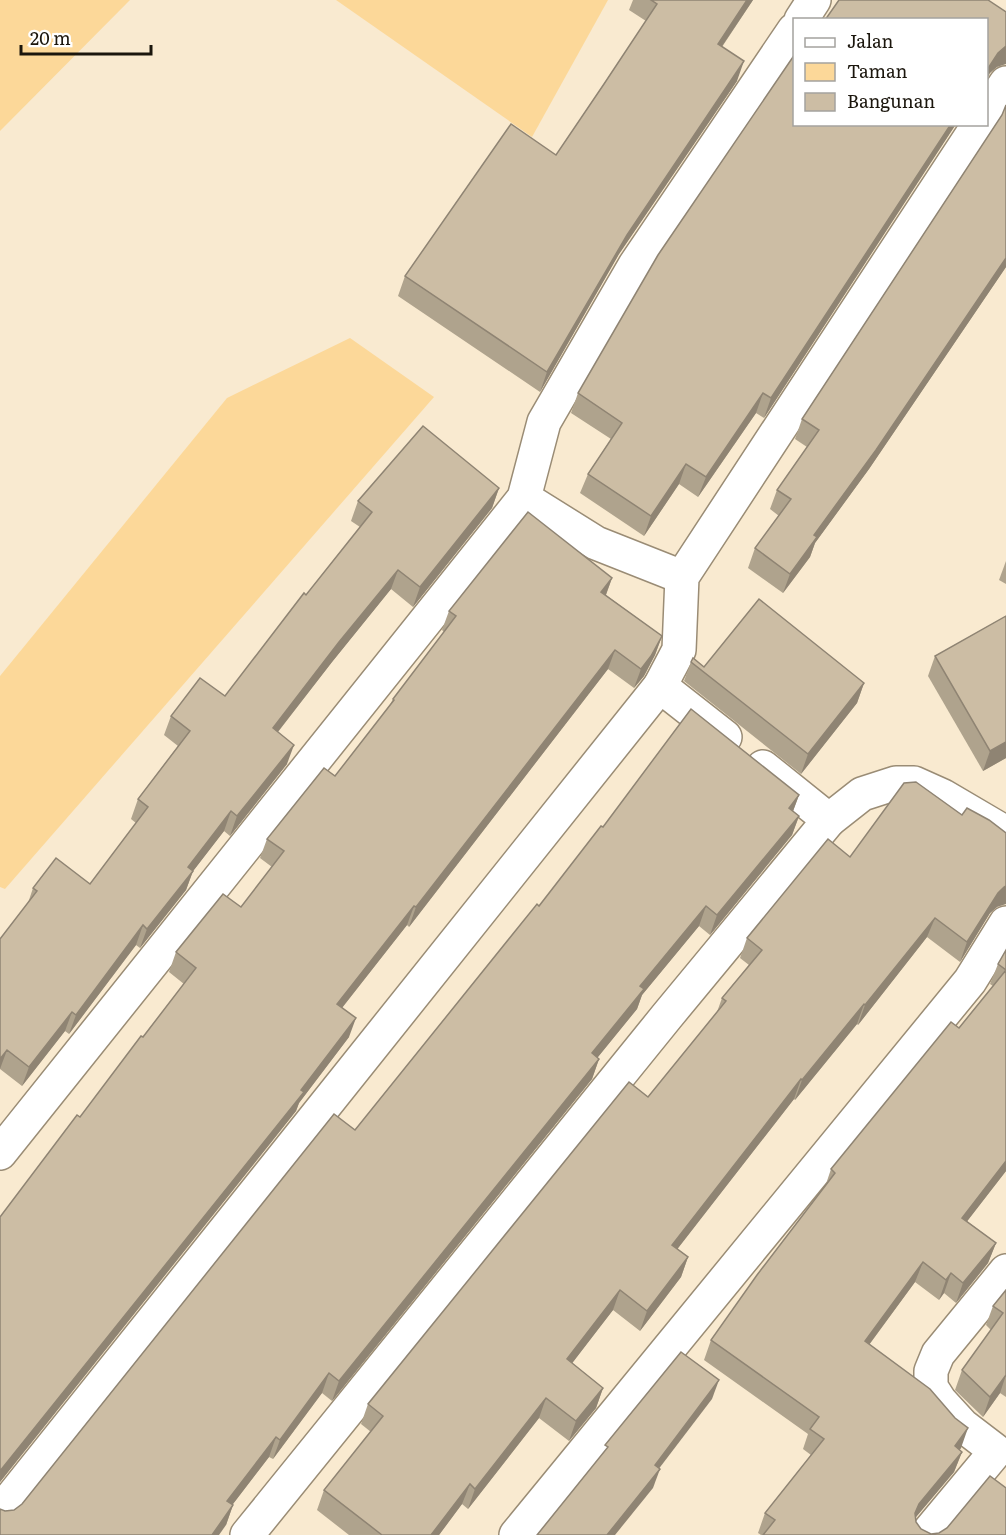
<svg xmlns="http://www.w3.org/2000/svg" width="1006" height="1535" font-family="Literata,serif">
  <rect width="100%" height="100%" fill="#f9ead0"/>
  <g fill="#fcd899">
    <path d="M0,0H130L0,131Z"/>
    <path d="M336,0H608L532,137Z"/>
    <path d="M350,338L434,397L5,889L0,887V676L227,398Z"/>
  </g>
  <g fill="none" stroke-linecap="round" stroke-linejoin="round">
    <g stroke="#9a8c75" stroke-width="36">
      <g id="street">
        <path d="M801,20L814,0"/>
        <path d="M986,113L1006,83"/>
        <path d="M524,498L596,543L682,577"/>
        <path d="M660,686L725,737"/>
        <path d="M829,820L862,794L896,783H914L943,796L1006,833"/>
        <path d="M0,1153L524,498L544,422L635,265L794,30"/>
        <path d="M0,1512L660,686L679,650L682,577L979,124"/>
        <path d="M247,1535L667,1016L829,820L763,767"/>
        <path d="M516,1535L970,981L1006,923"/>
        <path d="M926,1535L996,1451L962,1425L940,1401L931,1387V1371L938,1354L1006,1271"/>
      </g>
    </g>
    <use href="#street" stroke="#fff" stroke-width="33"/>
  </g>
  <g fill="#afa38d">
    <path d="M633,0H753L722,47L737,81L619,254L540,392L398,296L405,276L556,155L646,21L629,10Z"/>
    <path d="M1006,105V267L869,469L815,543L810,557L783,593L748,568L755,548L779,516L770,509L777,490L807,447L795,439L802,419L1002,115Z"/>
    <path d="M956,124L764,418L756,413L698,497L679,484L644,536L580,493L588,474L611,439L571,413L578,393Z"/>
    <path d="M499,488L492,508L413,607L391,589L332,662L278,732L287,764L230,836L224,831L193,871L186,890L140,948L136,945L69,1034L65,1031L22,1086L0,1069V939L28,903L33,888L90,884L136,823L131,819L138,799L178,746L164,735L171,716L225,696L360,527L351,521L358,501Z"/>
    <path d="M1006,561V584L999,580Z"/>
    <path d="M612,578L606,595L662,636L655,655L644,676L634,688L608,669L409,927L407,925L342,1008L349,1037L299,1103L296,1111L0,1482V1217L80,1117L184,984L169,972L176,952L241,907L272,867L260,858L267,839L335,776L390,705L393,699L444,632L442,630L449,611Z"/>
    <path d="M1006,616V758L983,771L928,676L935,656Z"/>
    <path d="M691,662L704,667L864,683L857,703L801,774L684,681Z"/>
    <path d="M799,795L793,811L799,816L792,835L710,935L699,926L642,995L637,1009L597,1058L599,1059L592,1079L332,1401L322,1393L273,1459L269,1457L232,1505H233L226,1525L5,1511L14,1510L22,1504L355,1130L539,906L603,827Z"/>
    <path d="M850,857L997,907L990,913L960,962L927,937L858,1025L857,1024L795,1100L794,1099L677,1249L688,1257L681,1277L640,1331L613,1310L572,1363L603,1388L596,1408L569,1441L539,1418L468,1509L462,1504L439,1535H349L317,1510L324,1490L371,1432L361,1424L368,1404L648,1097L717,1012L722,998L749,965L740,958L747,938Z"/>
    <path d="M1006,950V1171L967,1221L996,1243L988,1263L956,1303L944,1293L939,1300L915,1282L869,1345L961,1448L959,1450L962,1452L954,1472L915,1518L916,1522L921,1529L931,1534L1006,1535H761L758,1533L765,1513L811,1455L803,1449L808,1434L704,1360L711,1340L825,1187L831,1169L959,1028L993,986L990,984L998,964Z"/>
    <path d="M1006,1290V1397L1000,1393L983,1417L955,1390L962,1370L991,1330L986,1325L993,1306Z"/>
  </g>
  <g fill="#8f8473">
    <path d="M747,0H753L710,64L718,44Z"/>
    <path d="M1006,46V64L997,67L990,73L987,79V70L998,53Z"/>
    <path d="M744,61L737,81L619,254L540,392L547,372L627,235Z"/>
    <path d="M951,124H956L764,418L771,398Z"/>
    <path d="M1006,258V267L869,469L815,543L810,557L783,593L790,574L814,535Z"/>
    <path d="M763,393L756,413L698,497L706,477Z"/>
    <path d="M686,464L679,484L644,536L651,516Z"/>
    <path d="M499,488L492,508L413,607L420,587Z"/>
    <path d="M398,570L391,589L332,662L266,747L273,728L339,642Z"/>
    <path d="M612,578L605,597L601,592Z"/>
    <path d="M662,636L655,655L644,676L634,688L641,669Z"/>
    <path d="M615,650L608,669L409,927L416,907Z"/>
    <path d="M864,683L857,703L801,774L808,754Z"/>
    <path d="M1006,742V758L983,771L990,751Z"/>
    <path d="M294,745L287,764L230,836L237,816Z"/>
    <path d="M799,795L792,814L789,808Z"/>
    <path d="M231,811L224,831L187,879L193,871L186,890L140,948L147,929L188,867Z"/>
    <path d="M799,816L792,835L710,935L717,915Z"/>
    <path d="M1006,886V904L997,907L990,913L960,962L967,942L998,893L1004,887Z"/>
    <path d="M414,906L407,925L330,1023L337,1004Z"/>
    <path d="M706,906L699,926L642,995L637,1009L585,1073L592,1053L640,986Z"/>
    <path d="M935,918L927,937L858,1025L865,1005Z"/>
    <path d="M143,925L136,945L69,1034L76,1015Z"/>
    <path d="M864,1004L857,1024L795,1100L802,1080Z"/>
    <path d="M72,1012L65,1031L22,1086L29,1067Z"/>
    <path d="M356,1018L349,1037L299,1103L296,1111L0,1482V1471L301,1090Z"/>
    <path d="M7,1050L0,1069V1059Z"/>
    <path d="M599,1059L592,1079L332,1401L339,1381Z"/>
    <path d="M801,1079L794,1099L665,1265L672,1245Z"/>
    <path d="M1006,1161V1171L955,1237L962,1218Z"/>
    <path d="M996,1243L988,1263L956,1303L963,1283Z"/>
    <path d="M688,1257L681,1277L640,1331L647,1311Z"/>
    <path d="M923,1262L915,1282L857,1361L865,1341Z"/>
    <path d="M951,1273L944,1293L939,1300L946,1280Z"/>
    <path d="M620,1290L613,1310L560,1379L567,1359Z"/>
    <path d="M329,1373L322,1393L273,1459L280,1440Z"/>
    <path d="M1006,1375L1000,1393L983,1417L990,1397Z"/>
    <path d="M719,1380L712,1399L648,1483L655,1465Z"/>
    <path d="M603,1388L596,1408L569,1441L576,1421Z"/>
    <path d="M546,1398L539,1418L468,1509L475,1489Z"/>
    <path d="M968,1428L961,1448L947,1466L955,1446Z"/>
    <path d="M276,1437L269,1457L220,1521L227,1501Z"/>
    <path d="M962,1452L954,1472L911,1523L908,1532L919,1504Z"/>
    <path d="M660,1469L653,1488L615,1535H607Z"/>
    <path d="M470,1484L462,1504L439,1535H431Z"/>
    <path d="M233,1505L226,1525L219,1535H212Z"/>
  </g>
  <g fill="#ccbda4" stroke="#8f8473" stroke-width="1.5">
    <path d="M651,0H747L718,44L744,61L627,235L547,372L405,276L511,124L556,155L604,84L657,4Z"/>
    <path d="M839,0H988L1006,12V46L998,53L987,70V20H825Z"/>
    <path d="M795,54V124H951L771,398L763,393L706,477L686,464L651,516L588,474L622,423L578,393L658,255Z"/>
    <path d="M1006,105V258L876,450L814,535L817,537L790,574L755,548L791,499L777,490L819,430L802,419L1002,115Z"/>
    <path d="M423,426L499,488L420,587L398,570L339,642L273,728L294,745L237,816L231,811L188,867L193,871L147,929L143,925L76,1015L72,1012L29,1067L7,1050L0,1059V939L37,891L33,888L56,858L90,884L148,807L138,799L190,731L171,716L200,678L225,696L304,593L306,595L372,512L358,501Z"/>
    <path d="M528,512L612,578L601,592L662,636L651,656L641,669L615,650L416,907L414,906L337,1004L356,1018L301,1090L304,1092L0,1471V1217L77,1115L80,1117L141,1036L143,1037L196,968L176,952L223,894L241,907L284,851L267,839L324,768L335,776L394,700L393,699L456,616L449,611Z"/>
    <path d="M759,599L864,683L808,754L691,662L693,658L704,667Z"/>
    <path d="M1006,616V742L990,751L935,656Z"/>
    <path d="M691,709L799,795L789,808L799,816L717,915L706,906L640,986L644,989L592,1053L599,1059L339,1381L329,1373L280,1440L276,1437L227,1501L233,1505L212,1535H0V1509L5,1511L14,1510L22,1504L334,1114L355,1130L537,904L539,906L601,826L603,827Z"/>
    <path d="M916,782L962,815L967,808L989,820L1006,833V886L1004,887L998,893L967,942L935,918L865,1005L864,1004L802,1080L801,1079L672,1245L688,1257L647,1311L620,1290L567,1359L603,1388L576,1421L546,1398L475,1489L470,1484L431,1535H382L324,1490L383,1416L368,1404L629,1082L648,1097L726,1001L722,998L762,950L747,938L828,839L850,857L904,783Z"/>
    <path d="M1006,950V1161L962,1218L996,1243L963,1283L951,1273L946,1280L923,1262L865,1341L930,1389L955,1418L968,1428L955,1446L962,1452L919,1504L915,1513L916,1522L921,1529L931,1534L939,1533L947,1528L990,1476L1006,1488V1535H763L775,1520L765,1513L824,1439L810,1429L819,1417L711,1340L757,1275L835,1173L831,1169L951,1022L959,1028L1006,970L998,964Z"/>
    <path d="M1006,1290V1375L990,1397L962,1370L1003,1313L993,1306Z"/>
    <path d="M681,1352L719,1380L655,1465L660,1469L607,1535H537L608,1447L605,1445Z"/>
  </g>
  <rect x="793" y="18" width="195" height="108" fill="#ffffff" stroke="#a4a29e" stroke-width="1.5"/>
  <rect x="805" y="38" width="30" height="9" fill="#ffffff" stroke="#a4a29e" stroke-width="1.5"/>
  <text x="847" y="48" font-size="18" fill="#1b160d">Jalan</text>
  <rect x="805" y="63" width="30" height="18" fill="#fcd899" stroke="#a4a29e" stroke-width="1.5"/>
  <text x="847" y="78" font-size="18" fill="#1b160d">Taman</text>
  <rect x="805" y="93" width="30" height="18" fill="#ccbda4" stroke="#a4a29e" stroke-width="1.5"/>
  <text x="847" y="108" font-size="18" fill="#1b160d">Bangunan</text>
  <path d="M21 45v9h130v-9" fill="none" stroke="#1b160d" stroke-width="3"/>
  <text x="30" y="45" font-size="18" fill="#1b160d" stroke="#ffffff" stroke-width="4.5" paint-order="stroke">20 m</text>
</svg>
